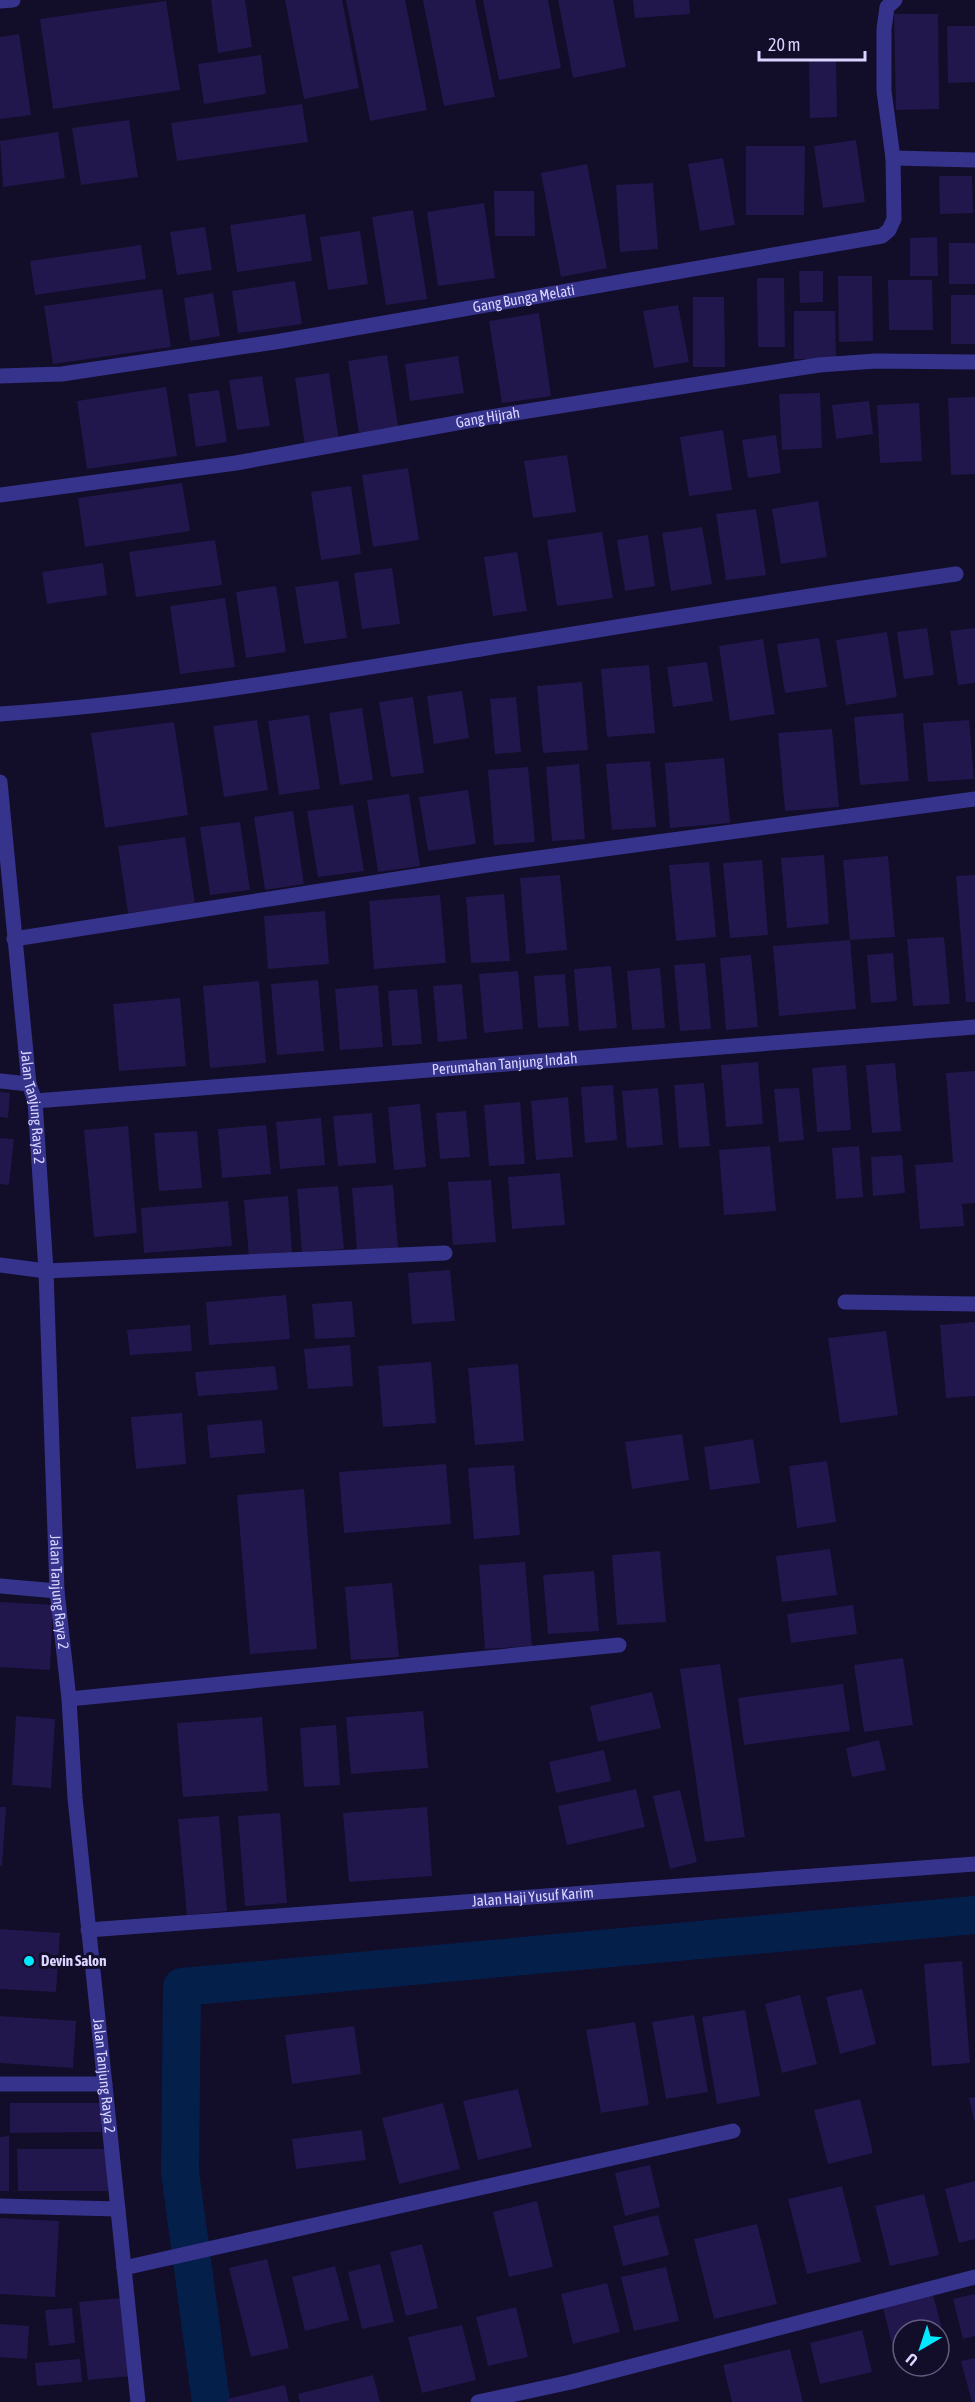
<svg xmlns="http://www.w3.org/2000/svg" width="975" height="2402" font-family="'Asap Condensed',sans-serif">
  <rect width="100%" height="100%" fill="#120d29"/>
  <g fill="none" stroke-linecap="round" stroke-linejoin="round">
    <path stroke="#051f4b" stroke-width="38" d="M211,2402L180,2172L182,1987L975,1915"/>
  </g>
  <g fill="#21174c">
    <path d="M211,0H245L252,47L218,53Z"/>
    <path d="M285,0H342L359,88L304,99Z"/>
    <path d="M346,0H405L427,110L370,121Z"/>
    <path d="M423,0H475L495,97L444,106Z"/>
    <path d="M483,0H548L561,68L499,80Z"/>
    <path d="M558,0H613L626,67L573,78Z"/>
    <path d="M633,0H689L690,14L635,18Z"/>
    <path d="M166,1L180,90L53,109L40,19Z"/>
    <path d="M894,14H938L939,109L896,110Z"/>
    <path d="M947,26H975V82L948,83Z"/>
    <path d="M19,34L31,115L0,119V37Z"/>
    <path d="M261,55L266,94L204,104L198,64Z"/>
    <path d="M809,60H836L837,117L810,118Z"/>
    <path d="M302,104L308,142L177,161L171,123Z"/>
    <path d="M129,120L138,177L81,185L72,128Z"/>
    <path d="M58,132L65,178L3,187L0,141Z"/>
    <path d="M856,140L865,202L823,208L814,146Z"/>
    <path d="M746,146H805L804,215H746Z"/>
    <path d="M723,158L735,225L700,231L688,164Z"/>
    <path d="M587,164L607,268L561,277L541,173Z"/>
    <path d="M939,176H972L973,213L940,214Z"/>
    <path d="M653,183L658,249L620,252L616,185Z"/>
    <path d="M494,191H534L535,236H495Z"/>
    <path d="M484,203L495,278L438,286L427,212Z"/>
    <path d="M413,210L427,299L386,305L372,217Z"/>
    <path d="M305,214L312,261L237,272L230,225Z"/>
    <path d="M205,227L212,270L177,275L170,232Z"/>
    <path d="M360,231L368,284L328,290L320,237Z"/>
    <path d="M937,237L938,276H910V238Z"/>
    <rect x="949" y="243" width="26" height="41"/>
    <path d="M141,245L146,279L35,295L30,261Z"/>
    <path d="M799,271H823V302L800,303Z"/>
    <path d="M838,276H872L873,341L839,342Z"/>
    <path d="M757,278H784L785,347H758Z"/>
    <path d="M888,280H932L933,330H889Z"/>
    <path d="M295,281L302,324L238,333L232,291Z"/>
    <path d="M162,289L171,347L53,364L44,306Z"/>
    <path d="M213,293L220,336L190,341L184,298Z"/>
    <rect x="951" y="295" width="24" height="49"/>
    <path d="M693,297H724L725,367H693Z"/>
    <path d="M678,305L689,362L654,368L643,311Z"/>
    <path d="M794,311H835L836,359H794Z"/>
    <path d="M539,313L551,396L502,403L489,321Z"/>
    <path d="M387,355L398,426L359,433L348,361Z"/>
    <path d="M458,356L464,393L410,401L405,364Z"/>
    <path d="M329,373L339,441L305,446L295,378Z"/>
    <path d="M262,376L270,426L237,430L229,380Z"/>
    <path d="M166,387L177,456L87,469L77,401Z"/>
    <path d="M219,390L227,442L196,447L188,394Z"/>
    <path d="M820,393L822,448L782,450L779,394Z"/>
    <path d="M975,397V474L951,475L948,398Z"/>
    <path d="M869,401L873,434L836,439L832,405Z"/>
    <path d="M919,403L922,461L880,463L877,405Z"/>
    <path d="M723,430L732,490L689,496L680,437Z"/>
    <path d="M776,435L781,473L748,478L742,440Z"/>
    <path d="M567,455L576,512L533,518L524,461Z"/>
    <path d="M408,468L419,540L373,547L362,475Z"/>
    <path d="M182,483L190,531L85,547L78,498Z"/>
    <path d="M351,486L361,554L321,560L311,492Z"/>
    <path d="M818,501L827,557L781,564L772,509Z"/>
    <path d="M756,509L766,575L726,580L716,514Z"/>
    <path d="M702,527L712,584L671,591L662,533Z"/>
    <path d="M602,532L613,598L557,606L547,540Z"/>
    <path d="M648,535L655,586L625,591L617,540Z"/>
    <path d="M215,540L222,585L136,597L129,552Z"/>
    <path d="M517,552L527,611L493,616L484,557Z"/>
    <path d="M103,563L107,595L47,604L42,572Z"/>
    <path d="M392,568L400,624L362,629L354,573Z"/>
    <path d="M338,581L347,638L304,644L295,587Z"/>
    <path d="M276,586L286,652L246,658L236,592Z"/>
    <path d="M225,598L235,667L180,674L170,606Z"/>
    <path d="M927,628L934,675L904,679L897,632Z"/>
    <path d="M975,628V683L958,685L950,631Z"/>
    <path d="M887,632L897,697L846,705L836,640Z"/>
    <path d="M819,638L827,687L785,693L777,644Z"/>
    <path d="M763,639L775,714L730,721L719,646Z"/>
    <path d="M707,662L713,701L673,707L667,667Z"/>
    <path d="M649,665L655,733L607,737L601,669Z"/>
    <path d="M582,682L588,750L543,753L537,686Z"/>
    <path d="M462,691L469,738L434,744L427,696Z"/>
    <path d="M413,697L424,773L391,777L379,702Z"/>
    <path d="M516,697L521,752L495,754L490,699Z"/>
    <path d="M362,708L373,780L340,785L329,713Z"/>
    <path d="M903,713L909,781L860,785L854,717Z"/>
    <path d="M309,715L320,789L279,795L268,721Z"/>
    <path d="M257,720L268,790L224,797L213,726Z"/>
    <path d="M969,720L974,779L928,782L923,723Z"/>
    <path d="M174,722L188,815L105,828L91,733Z"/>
    <path d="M832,729L839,807L785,811L778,733Z"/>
    <path d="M724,758L730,823L670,828L665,763Z"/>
    <path d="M650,761L656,827L612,830L606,764Z"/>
    <path d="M579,764L585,839L552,841L546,767Z"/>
    <path d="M528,767L535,842L494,845L488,770Z"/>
    <path d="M468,790L476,844L428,851L419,797Z"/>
    <path d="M409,794L420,866L378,872L367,800Z"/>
    <path d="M353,805L364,871L318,877L307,811Z"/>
    <path d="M293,811L304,884L265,890L254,817Z"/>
    <path d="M240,822L250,890L210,895L200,827Z"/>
    <path d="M185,837L195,904L128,913L118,846Z"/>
    <path d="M824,855L829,924L787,928L781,858Z"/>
    <path d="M888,856L895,937L850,940L843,860Z"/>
    <path d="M762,860L768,935L730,938L723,863Z"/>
    <path d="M709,862L716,937L676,941L669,865Z"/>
    <path d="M560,875L567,950L526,954L520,878Z"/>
    <path d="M975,875V1002H966L956,876Z"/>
    <path d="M504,894L510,961L471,963L466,897Z"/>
    <path d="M440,895L446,963L374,969L369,901Z"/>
    <path d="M325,911L329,964L268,969L264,916Z"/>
    <path d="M944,937L950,1004L913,1006L907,939Z"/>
    <path d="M850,940L856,1009L779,1016L773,946Z"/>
    <path d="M893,953L897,1001L871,1003L867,955Z"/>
    <path d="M751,955L758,1027L726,1030L720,958Z"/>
    <path d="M705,963L711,1029L680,1031L674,965Z"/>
    <path d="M611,966L617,1028L579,1031L574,969Z"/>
    <path d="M660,968L665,1028L632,1030L627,971Z"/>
    <path d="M518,971L523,1029L484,1033L479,974Z"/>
    <path d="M565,974L569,1026L538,1028L534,976Z"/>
    <path d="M318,980L324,1051L277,1055L271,984Z"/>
    <path d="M259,981L266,1063L210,1068L203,986Z"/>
    <path d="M462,984L467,1039L438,1042L433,986Z"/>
    <path d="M378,985L383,1047L340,1050L335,989Z"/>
    <path d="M417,989L422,1044L392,1046L388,991Z"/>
    <path d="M180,998L186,1066L119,1071L113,1004Z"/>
    <path d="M758,1062L763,1124L726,1127L721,1065Z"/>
    <path d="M895,1063L901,1131L872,1133L866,1065Z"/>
    <path d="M846,1065L851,1130L817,1132L812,1068Z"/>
    <path d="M975,1071V1203L962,1204L964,1226L920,1229L915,1165L953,1162L946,1073Z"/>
    <path d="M704,1083L710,1146L679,1148L674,1085Z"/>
    <path d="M613,1085L617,1140L585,1143L581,1087Z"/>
    <path d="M658,1088L663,1145L627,1148L622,1091Z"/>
    <path d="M799,1088L804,1140L779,1142L774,1089Z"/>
    <path d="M0,1092L10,1093L8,1118L0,1117Z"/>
    <path d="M568,1097L573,1157L536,1160L531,1101Z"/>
    <path d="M520,1102L525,1164L489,1166L484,1105Z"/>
    <path d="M420,1104L426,1167L394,1170L388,1107Z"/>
    <path d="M466,1111L470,1157L440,1159L436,1113Z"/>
    <path d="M372,1113L376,1163L338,1166L333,1116Z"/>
    <path d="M321,1118L325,1165L280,1169L276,1122Z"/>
    <path d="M266,1125L271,1174L222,1178L218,1129Z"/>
    <path d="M128,1126L137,1233L94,1237L84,1130Z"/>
    <path d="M197,1131L202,1188L159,1191L154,1133Z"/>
    <path d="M0,1138L14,1139L9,1185L0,1184Z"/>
    <path d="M770,1146L776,1211L724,1215L719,1150Z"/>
    <path d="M859,1146L863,1197L836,1199L832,1148Z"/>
    <path d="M902,1155L905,1193L873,1196L871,1157Z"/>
    <path d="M560,1173L565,1225L512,1229L508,1177Z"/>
    <path d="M491,1180L496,1242L453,1245L448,1182Z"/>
    <path d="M393,1185L398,1248L357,1251L352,1188Z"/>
    <path d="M338,1186L344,1249L302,1252L297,1189Z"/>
    <path d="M288,1196L292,1254L249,1257L244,1200Z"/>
    <path d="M228,1201L232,1246L144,1253L141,1208Z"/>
    <path d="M450,1270L455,1321L412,1324L408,1273Z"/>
    <path d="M286,1295L290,1339L209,1345L206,1302Z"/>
    <path d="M352,1301L355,1337L315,1339L312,1304Z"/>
    <path d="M975,1322V1396L946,1398L940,1325Z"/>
    <path d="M190,1325L192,1351L130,1355L127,1330Z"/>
    <path d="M886,1331L898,1415L840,1423L828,1338Z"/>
    <path d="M350,1345L353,1386L308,1389L304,1349Z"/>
    <path d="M431,1362L436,1423L383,1427L378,1366Z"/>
    <path d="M518,1364L524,1441L475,1445L468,1368Z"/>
    <path d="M275,1366L278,1390L198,1396L195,1372Z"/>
    <path d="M182,1413L186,1464L136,1469L131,1417Z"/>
    <path d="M262,1420L265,1453L210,1458L207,1425Z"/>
    <path d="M682,1434L689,1480L632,1489L625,1442Z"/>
    <path d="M753,1439L760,1483L710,1490L704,1447Z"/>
    <path d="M827,1461L836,1522L797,1528L789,1466Z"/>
    <path d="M446,1464L451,1524L344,1533L339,1472Z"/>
    <path d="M514,1465L520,1535L474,1539L468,1468Z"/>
    <path d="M304,1489L317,1649L250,1654L237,1495Z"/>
    <path d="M830,1549L837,1595L782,1602L776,1556Z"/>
    <path d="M660,1551L666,1622L617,1625L612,1555Z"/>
    <path d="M525,1562L532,1646L485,1649L479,1565Z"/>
    <path d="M594,1571L599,1631L548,1634L543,1575Z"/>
    <path d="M392,1583L399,1657L351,1660L345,1587Z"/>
    <path d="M0,1602L53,1605L50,1670L0,1667Z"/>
    <path d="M853,1605L857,1634L791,1643L787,1614Z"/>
    <path d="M903,1658L913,1725L864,1732L854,1665Z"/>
    <path d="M720,1664L745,1837L705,1842L680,1669Z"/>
    <path d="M843,1684L850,1731L744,1745L738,1698Z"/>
    <path d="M652,1692L661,1728L598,1742L590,1706Z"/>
    <path d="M423,1711L428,1768L351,1774L346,1717Z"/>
    <path d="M16,1716L55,1719L51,1788L12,1785Z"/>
    <path d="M262,1717L268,1791L183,1797L177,1723Z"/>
    <path d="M336,1725L340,1785L304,1787L300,1728Z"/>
    <path d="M879,1740L886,1770L852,1777L846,1748Z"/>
    <path d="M604,1750L611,1781L556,1793L549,1762Z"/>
    <path d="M636,1789L645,1827L567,1845L558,1806Z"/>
    <path d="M680,1790L697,1862L670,1869L653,1796Z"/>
    <path d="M0,1807H6L2,1866H0Z"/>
    <path d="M427,1807L432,1876L349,1882L343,1813Z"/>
    <path d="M280,1813L287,1903L245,1906L238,1816Z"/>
    <path d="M219,1816L227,1911L187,1915L178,1819Z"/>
    <path d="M0,1929L60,1933L56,1992L0,1989Z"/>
    <path d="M962,1961L970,2063L932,2066L924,1964Z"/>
    <path d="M862,1989L876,2044L840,2054L826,1997Z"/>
    <path d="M800,1995L817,2064L782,2073L765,2004Z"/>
    <path d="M745,2010L760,2096L717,2104L702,2017Z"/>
    <path d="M694,2015L708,2092L666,2099L652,2022Z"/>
    <path d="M0,2016L76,2021L73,2068L0,2063Z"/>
    <path d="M635,2022L649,2105L601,2113L586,2030Z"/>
    <path d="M354,2026L361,2074L292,2084L285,2035Z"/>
    <path d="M518,2089L532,2147L478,2160L463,2101Z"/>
    <path d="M975,2097V2121H974L969,2098Z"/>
    <path d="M860,2099L873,2153L828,2164L814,2110Z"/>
    <path d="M10,2103H101V2132L10,2133Z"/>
    <path d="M443,2103L460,2169L399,2184L382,2118Z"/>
    <path d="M362,2130L366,2160L296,2169L292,2139Z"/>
    <path d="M9,2136V2191H0V2137Z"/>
    <path d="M17,2149H108V2191H18Z"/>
    <path d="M650,2165L660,2207L625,2216L615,2173Z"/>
    <path d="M975,2181V2239L959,2243L945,2189Z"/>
    <path d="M842,2186L861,2262L807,2274L788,2199Z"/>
    <path d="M924,2194L939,2255L890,2266L875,2206Z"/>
    <path d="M537,2201L553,2267L509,2277L493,2212Z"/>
    <path d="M658,2215L669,2255L623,2266L613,2226Z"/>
    <path d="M0,2218L59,2221L55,2297L0,2294Z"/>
    <path d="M757,2224L777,2304L714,2319L694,2239Z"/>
    <path d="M422,2244L438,2308L406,2316L390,2252Z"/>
    <path d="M267,2259L289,2348L251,2357L229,2268Z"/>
    <path d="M380,2264L394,2322L362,2329L348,2272Z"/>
    <path d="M335,2266L349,2320L305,2331L292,2277Z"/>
    <path d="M666,2267L679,2321L634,2331L621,2277Z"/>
    <path d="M607,2283L620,2332L573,2344L561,2294Z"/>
    <path d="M975,2294V2336L963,2339L953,2299Z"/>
    <path d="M933,2295L947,2348L939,2350V2330H903V2359L896,2361L883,2307Z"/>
    <path d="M122,2298L131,2376L88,2380L79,2302Z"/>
    <path d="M516,2307L528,2357L488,2366L476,2317Z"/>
    <path d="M72,2308L75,2343L49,2346L45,2310Z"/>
    <path d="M0,2324L29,2326L27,2359L0,2357Z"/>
    <path d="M462,2325L476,2380L422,2393L408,2337Z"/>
    <path d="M862,2330L872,2372L820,2384L810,2343Z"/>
    <path d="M790,2349L803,2402H732L723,2365Z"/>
    <path d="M975,2358V2402H972L961,2361Z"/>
    <path d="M80,2359L82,2382L37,2386L35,2363Z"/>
    <path d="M373,2375L380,2402H300L298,2394Z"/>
    <path d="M285,2385L289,2402H228L227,2399Z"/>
  </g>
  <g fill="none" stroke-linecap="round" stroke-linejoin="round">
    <g stroke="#36338d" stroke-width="15">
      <path d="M0,1L13,0"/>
      <path d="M893,158L975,160"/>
      <path id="s1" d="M0,376L62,374L281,341L882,236L889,230L894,219L893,158L884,91V29L887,7L895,0"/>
      <path id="s2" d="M0,495L236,463L484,418L819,365L876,361L975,362"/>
      <path d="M0,714C162,703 321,675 481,649C639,623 798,597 956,574"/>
      <path id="s3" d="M0,782L29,1084L35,1101L46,1271L57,1591L69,1699L75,1798L138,2402"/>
      <path d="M14,939L487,865L975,799"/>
      <path d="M0,1081L29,1084"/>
      <path id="s4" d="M35,1101L975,1027"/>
      <path d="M0,1265L46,1271L445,1253"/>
      <path d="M845,1302L975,1304"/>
      <path d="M0,1586L57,1591"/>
      <path d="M69,1699L619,1645"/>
      <path id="s5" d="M88,1930L975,1864"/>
      <path d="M0,2084H105"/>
      <path d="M0,2206L118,2209"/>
      <path d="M124,2268L733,2131"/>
      <path d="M478,2402L571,2382L975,2277"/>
    </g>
  </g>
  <circle fill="#01e9ff" stroke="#120d29" stroke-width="2" cx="29" cy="1961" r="6"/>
  <g text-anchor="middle" stroke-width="6" stroke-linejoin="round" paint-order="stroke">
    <g font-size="15" fill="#dad5ff" stroke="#120d29">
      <text dy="5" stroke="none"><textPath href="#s1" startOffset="530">Gang Bunga Melati</textPath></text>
      <text dy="5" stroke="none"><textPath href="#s2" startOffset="494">Gang Hijrah</textPath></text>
      <text dy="5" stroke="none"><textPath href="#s4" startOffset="471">Perumahan Tanjung Indah</textPath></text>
      <text dy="5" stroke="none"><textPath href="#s3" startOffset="327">Jalan Tanjung Raya 2</textPath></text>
      <text dy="5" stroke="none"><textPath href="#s3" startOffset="813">Jalan Tanjung Raya 2</textPath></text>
      <text dy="5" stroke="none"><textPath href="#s5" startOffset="446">Jalan Haji Yusuf Karim</textPath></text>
      <text dy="5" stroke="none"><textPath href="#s3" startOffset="1299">Jalan Tanjung Raya 2</textPath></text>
    </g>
    <g font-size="15" font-weight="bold" fill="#dad5ff" stroke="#120d29" text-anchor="start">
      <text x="41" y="1966">Devin Salon</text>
    </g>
  </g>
  <g transform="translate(921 2348) rotate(219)"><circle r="28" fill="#120d29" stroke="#625d7f" stroke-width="1.5"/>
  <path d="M0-4.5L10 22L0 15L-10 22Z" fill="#01e9ff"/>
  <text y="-9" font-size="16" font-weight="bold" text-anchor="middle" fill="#dad5ff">U</text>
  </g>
  <path d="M759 51v9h106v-9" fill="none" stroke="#dad5ff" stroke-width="3"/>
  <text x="768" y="51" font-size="18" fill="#dad5ff" stroke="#120d29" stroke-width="4.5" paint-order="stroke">20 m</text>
</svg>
